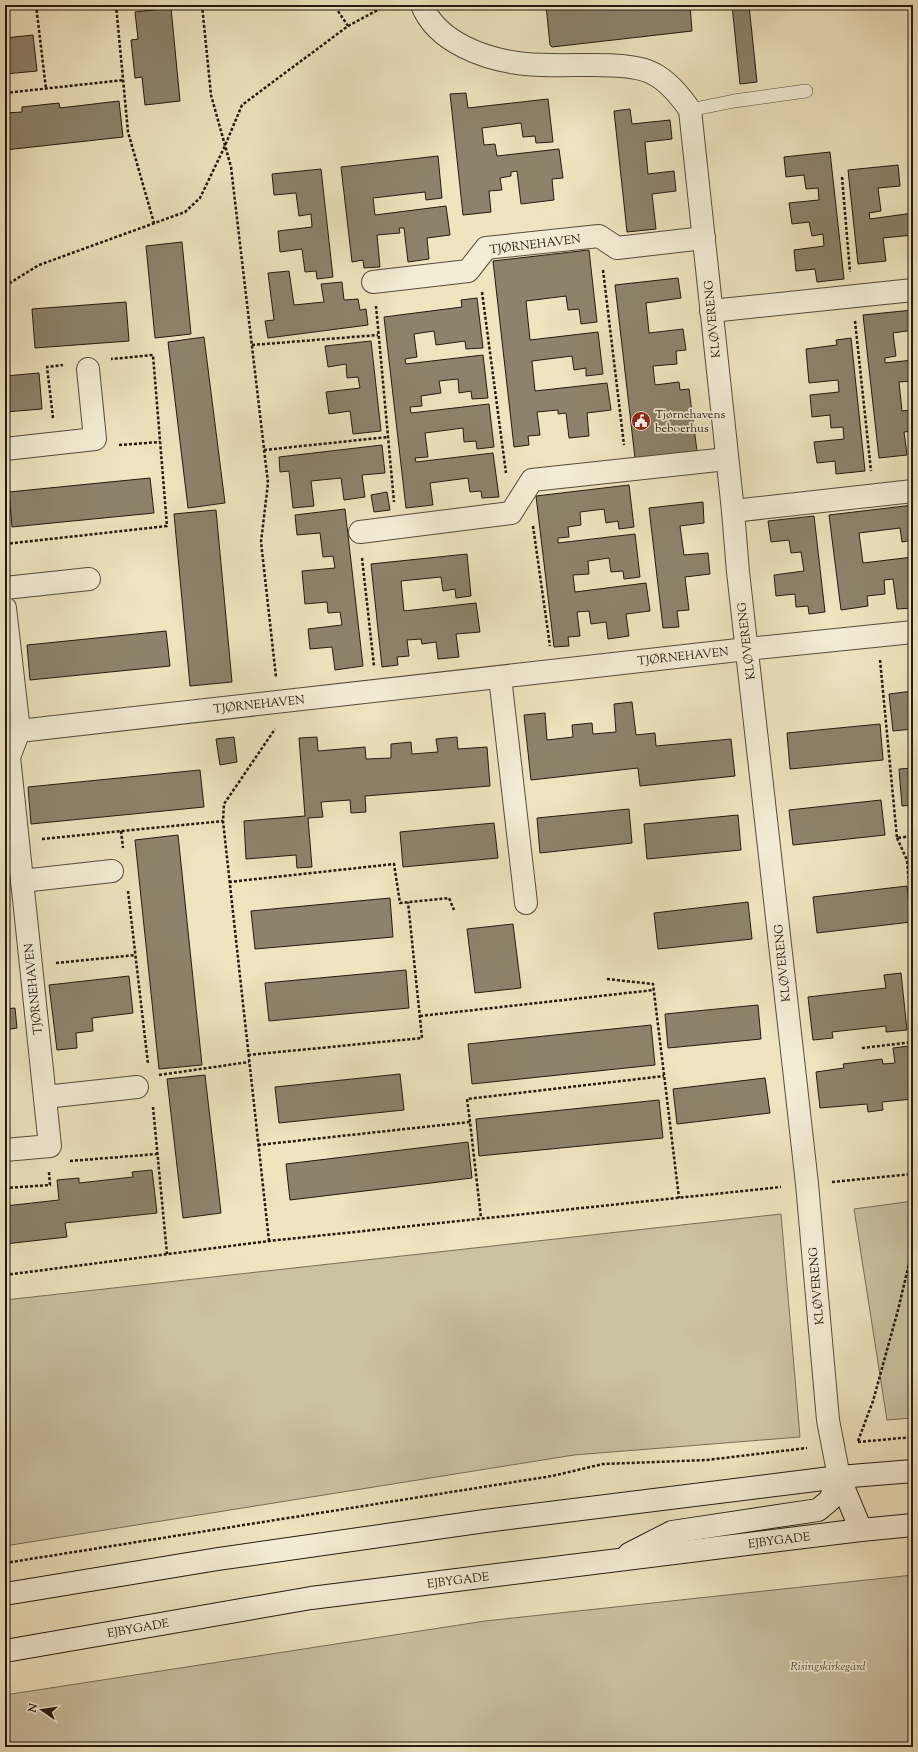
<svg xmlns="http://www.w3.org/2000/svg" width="918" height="1752" font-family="'Sorts Mill Goudy',serif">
  <rect width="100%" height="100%" fill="#eee4c0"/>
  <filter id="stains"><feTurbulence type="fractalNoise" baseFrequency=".005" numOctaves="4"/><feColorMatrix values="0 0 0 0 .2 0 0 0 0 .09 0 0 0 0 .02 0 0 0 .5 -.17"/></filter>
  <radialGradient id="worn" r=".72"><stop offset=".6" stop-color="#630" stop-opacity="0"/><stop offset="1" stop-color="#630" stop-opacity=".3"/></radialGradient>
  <g fill="#cbc2a2" stroke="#776e59">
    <path d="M913,1201V1418L887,1420L854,1209Z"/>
    <path d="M781,1214L800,1437L574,1455L5,1546V1300Z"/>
    <path d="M913,1575V1747H5V1695L485,1621Z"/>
  </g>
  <g fill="#8d836c" stroke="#231a10">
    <path d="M546,5H690L692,31L552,47L550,45Z"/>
    <path d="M732,5H749L757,82L740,84Z"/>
    <path d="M171,8L180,101L145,105L142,77L135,78L131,40L138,39L135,12Z"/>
    <path d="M33,35L37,71L5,74V38Z"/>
    <path d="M466,93L468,108L548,99L553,142L536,143L535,136L523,137L521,123L482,128L484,145L495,144L497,156L559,149L563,178L552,179L554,200L521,204L517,171L511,172V176L500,178L502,190L489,191L491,212L463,215L450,94Z"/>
    <path d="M119,101L123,137L5,150V113L22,112V107L59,103L60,108Z"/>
    <path d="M630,109L632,124L670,120L672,139L645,142L648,174L674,171L676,191L652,194L656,229L627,232L614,111Z"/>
    <path d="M830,152L844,279L817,282L815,269L796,271L794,250L824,246L823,234L812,236L809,222L792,224L789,203L819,200L818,188L806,189L804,175L786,177L784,157Z"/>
    <path d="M438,156L442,198L426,200L425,192L373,198L375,215L446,206L450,235L427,238L429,259L408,262L404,228H399L400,233L377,235L380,267L364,268L363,260L352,262L341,167Z"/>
    <path d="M898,165L900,186L878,188L881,211L869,213L870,219L913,213V235L883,238L886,261L858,264L848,170Z"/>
    <path d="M321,169L333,277L317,279L316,271L305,272L302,249L280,252L278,231L312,227L311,214L299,216L296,193L274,195L272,174Z"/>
    <path d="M182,242L191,334L155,338L146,246Z"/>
    <path d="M589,250L597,322L581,324L579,309L568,310L566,296L526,301L530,340L598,332L603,374L586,376V368L574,370L572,356L532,361L535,391L607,383L611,410L587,413L589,436L569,438L566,413L558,414V410L537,412L540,435L528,436L529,445L514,447L493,261Z"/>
    <path d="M289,271L294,305L324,302L321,284L342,282L344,300L358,299L360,310L366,309L368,325L268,338L265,321L274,320L268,273Z"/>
    <path d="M678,278L681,298L646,303L649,333L683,329L686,350L676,351L677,364L653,366L655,385L679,382L680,390L689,389L697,451L635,458L615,285Z"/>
    <path d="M477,298L483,348L466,349L465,341L436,345L434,331L414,334L417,357L405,359L406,364L483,355L488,398L472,399L471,391L459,393L458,379L439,381L441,393L421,396L422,406L410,407L411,413L489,404L494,447L477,449L476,441L464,442L463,428L425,433L428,457L415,458L416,462L493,453L499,497L482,498L481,491L470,492L468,478L430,483L433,505L406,508L384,317L462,307L461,300Z"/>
    <path d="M126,302L129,341L35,348L32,309Z"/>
    <path d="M913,310V330L893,333L896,356L885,358V363L913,360V381L899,382L902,411L913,410V431L904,432L907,455L879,458L863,315Z"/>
    <path d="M204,337L225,503L188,508L168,342Z"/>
    <path d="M851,338L865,471L836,474L835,461L817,463L814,442L844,439L843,427L831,428L830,415L812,417L810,395L839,392L838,380L809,383L806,349L837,345L836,340Z"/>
    <path d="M371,341L381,431L353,434L350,411L329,414L326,392L360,388L358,377L347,378L346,364L328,367L325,346Z"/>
    <path d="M39,373L42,409L5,412V376Z"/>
    <path d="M382,445L385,473L362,475L365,497L344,500L341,478L311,481L314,506L293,508L289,471L280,472L279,457Z"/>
    <path d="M150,478L154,513L12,527L9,492Z"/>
    <path d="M629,485L634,527L619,529L618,521L606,523L604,509L580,512L581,525L568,527L569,537L558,538V543L635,534L640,577L624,579L623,571L611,572L609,558L588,561L589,574L573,575L575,592L646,583L650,611L626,614L629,636L608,639L606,622L591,624L589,611L577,612L580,636L568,637L569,646L554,647L536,496Z"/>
    <path d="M387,492L390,510L374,512L371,495Z"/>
    <path d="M703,502L704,523L680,526L684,555L708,553L710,574L685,577L689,610L677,611L679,627L663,628L649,508Z"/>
    <path d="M913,505V540L902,542L900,528L859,533L863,563L913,557V608L897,609L893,579L884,580L885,594L867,596L868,606L841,610L829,515Z"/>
    <path d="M345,509L363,666L335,670L332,647L310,649L308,629L342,625L340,612L328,613L327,602L305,604L302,571L335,568L333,556L323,557L320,533L297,535L295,515Z"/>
    <path d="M216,510L232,682L190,686L174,514Z"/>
    <path d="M814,516L825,612L809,614L808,606L796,607L795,594L776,596L774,575L804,571L801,552L791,553L789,540L771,542L768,521Z"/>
    <path d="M467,554L471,596L456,598L455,589L443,591L441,577L401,581L404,611L476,603L480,632L456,634L459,657L438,659L436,642L422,644L421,639L407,640L409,656L397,657L398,665L382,667L371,564Z"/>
    <path d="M166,631L170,666L30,680L27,645Z"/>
    <path d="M913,691V729L893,731L889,694Z"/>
    <path d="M632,702L636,735L655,733L656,746L731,739L735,776L640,786L638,768L531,780L524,715L545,713L547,740L573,737L572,725L592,723L593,734L616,732L614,704Z"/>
    <path d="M880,724L883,760L790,769L787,733Z"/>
    <path d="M234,737L237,762L220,765L216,739Z"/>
    <path d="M317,737L318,751L365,747L366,759L391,758V744L411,742L412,754L438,752L436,739L457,737L458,749L487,747L490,786L365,796L366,812L351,813L350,800L321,802L323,817L308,818L312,867L297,868L296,855L246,859L244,821L305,816L299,738Z"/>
    <path d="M913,768V805L902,806L899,769Z"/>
    <path d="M200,770L204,807L31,824L28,787Z"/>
    <path d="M881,800L885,835L793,845L789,810Z"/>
    <path d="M629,809L632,843L540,853L537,818Z"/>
    <path d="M738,815L741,850L647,859L644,824Z"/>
    <path d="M494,823L498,858L403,867L400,832Z"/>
    <path d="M178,835L202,1065L159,1069L135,840Z"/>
    <path d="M907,886L911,922L817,933L813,897Z"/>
    <path d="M390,898L393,937L255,949L251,911Z"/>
    <path d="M748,902L752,939L658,949L654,913Z"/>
    <path d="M513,924L521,988L475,993L467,929Z"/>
    <path d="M406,970L409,1008L269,1021L265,983Z"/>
    <path d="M901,973L907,1030L886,1032V1026L832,1032L833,1038L813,1040L808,997L886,988L884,975Z"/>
    <path d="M129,976L133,1013L92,1018L93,1031L76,1033L77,1048L57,1050L49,985Z"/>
    <path d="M758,1005L761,1039L668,1048L665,1014Z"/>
    <path d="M15,1008L17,1028L5,1030V1009Z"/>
    <path d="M651,1025L655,1065L472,1084L468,1044Z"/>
    <path d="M909,1046L913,1099L882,1102L883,1110L868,1112L867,1104L820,1108L816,1072L844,1068L843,1064L882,1059L883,1064L895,1063L893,1048Z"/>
    <path d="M5,1057L8,1087L5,1088Z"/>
    <path d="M400,1074L404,1110L279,1123L275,1087Z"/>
    <path d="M205,1075L221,1213L183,1218L167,1079Z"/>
    <path d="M765,1078L770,1113L677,1124L673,1089Z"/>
    <path d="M659,1100L663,1138L479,1156L476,1119Z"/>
    <path d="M468,1142L472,1178L290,1200L286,1164Z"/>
    <path d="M152,1170L157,1213L65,1223L67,1237L5,1244V1206L59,1200L57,1180L79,1178V1183L133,1177L132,1172Z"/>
  </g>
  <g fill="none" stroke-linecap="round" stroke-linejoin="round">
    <g stroke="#564c3c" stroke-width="14">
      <path id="lane" d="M690,110L734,101L806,91"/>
    </g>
    <g stroke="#564c3c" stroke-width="24">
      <g id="street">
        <path d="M422,5C437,43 487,60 525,64C547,66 570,65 592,65C609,65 639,65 654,74C669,82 681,97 690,110L733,511L738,572L807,1184L828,1420L839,1477"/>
        <path d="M373,282L468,271L486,248L599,236L617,248L704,238"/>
        <path d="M711,311L913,290"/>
        <path d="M5,449L95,439L88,369"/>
        <path d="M733,511L913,491"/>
        <path d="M360,532L511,513L532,480L727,459"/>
        <path d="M5,588L89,579"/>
        <path d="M5,608L19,731L747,649L913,632"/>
        <path d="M500,677L526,903"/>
        <path d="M22,881L112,871"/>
        <path d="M45,1097L137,1087"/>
        <path d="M5,1150L50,1146L9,757L19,731"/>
      </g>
    </g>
    <g stroke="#231a10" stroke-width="24">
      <g id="secondary">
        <path d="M839,1477L861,1530"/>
        <path d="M629,1554L672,1532L818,1510L830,1500L839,1477"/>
        <path d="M5,1594L218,1559L485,1521L839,1477L913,1471"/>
        <path d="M5,1651L311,1598L861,1530L913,1525"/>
      </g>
    </g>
    <g stroke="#231a10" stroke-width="2.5" stroke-dasharray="3 2" stroke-linecap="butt">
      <path d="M36,5L46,89"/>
      <path d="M116,5L128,132L154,223"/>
      <path d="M202,5L211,95L231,167L268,483L261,542L276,677"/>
      <path d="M5,6L14,5"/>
      <path d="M348,26L387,5"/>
      <path d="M5,93L124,80"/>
      <path d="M842,177L850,272"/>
      <path d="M603,270L624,445"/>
      <path d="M5,286L39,265L185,212L200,198L224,148L242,105L348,26L334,5"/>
      <path d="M482,292L506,473"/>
      <path d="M376,306L394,502"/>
      <path d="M855,321L871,471"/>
      <path d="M252,345L378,335"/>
      <path d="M53,418L47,367L63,365"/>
      <path d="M119,445L160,442"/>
      <path d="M264,450L388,437"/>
      <path d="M533,526L550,646"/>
      <path d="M5,544L167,526L153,355L111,359"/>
      <path d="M362,558L374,666"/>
      <path d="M880,660L897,838L913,836"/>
      <path d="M121,831L123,848"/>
      <path d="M897,838L907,860L913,930"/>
      <path d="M42,839L223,821"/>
      <path d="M229,882L394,864L400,903L449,898L454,910"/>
      <path d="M128,891L148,1064"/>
      <path d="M56,963L135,955"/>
      <path d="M607,979L653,984L679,1198"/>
      <path d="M420,1016L654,990"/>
      <path d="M862,1048L913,1042"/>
      <path d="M248,1055L422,1038L408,902"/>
      <path d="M159,1075L249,1062"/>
      <path d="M153,1107L167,1254"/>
      <path d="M470,1122L467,1099L664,1076"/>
      <path d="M258,1145L470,1122L481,1218"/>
      <path d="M70,1161L157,1154"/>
      <path d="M832,1182L913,1174"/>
      <path d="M5,1188L50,1185L49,1172"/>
      <path d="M269,1241L223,821L224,804L275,729"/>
      <path d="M5,1275L269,1241L781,1187"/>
      <path d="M858,1441L873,1401L898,1310L913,1247"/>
      <path d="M858,1442L913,1437"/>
      <path d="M5,1563L552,1476L603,1464L707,1460L807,1448"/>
    </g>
    <use href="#lane" stroke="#f4edd6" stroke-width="13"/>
    <use href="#street" stroke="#f4edd6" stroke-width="22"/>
    <use href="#secondary" stroke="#f4edd6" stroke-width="22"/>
  </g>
  <defs>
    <g id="civic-disc" transform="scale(1)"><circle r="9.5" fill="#8f2418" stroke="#f4edd6"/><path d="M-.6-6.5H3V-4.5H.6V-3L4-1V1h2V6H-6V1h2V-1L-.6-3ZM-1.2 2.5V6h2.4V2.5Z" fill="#fff"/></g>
  </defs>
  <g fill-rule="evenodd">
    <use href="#civic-disc" x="641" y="421"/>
  </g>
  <g text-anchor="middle" stroke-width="3.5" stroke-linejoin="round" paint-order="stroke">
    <g font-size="12" fill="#231a10" stroke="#f4edd6">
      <text transform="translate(535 244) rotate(-7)" y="4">TJØRNEHAVEN</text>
      <text transform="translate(712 319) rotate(-96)" y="4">KLØVERENG</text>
      <text transform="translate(746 641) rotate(-97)" y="4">KLØVERENG</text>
      <text transform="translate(683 656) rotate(-6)" y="4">TJØRNEHAVEN</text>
      <text transform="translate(259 704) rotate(-6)" y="4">TJØRNEHAVEN</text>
      <text transform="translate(782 963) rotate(-96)" y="4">KLØVERENG</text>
      <text transform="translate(33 989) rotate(-96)" y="4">TJØRNEHAVEN</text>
      <text transform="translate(816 1286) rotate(-95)" y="4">KLØVERENG</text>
      <text transform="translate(779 1540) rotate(-7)" y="4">EJBYGADE</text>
      <text transform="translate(458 1580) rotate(-7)" y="4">EJBYGADE</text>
      <text transform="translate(138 1628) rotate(-10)" y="4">EJBYGADE</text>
    </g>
    <g font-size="12" fill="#231a10" stroke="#f4edd6" text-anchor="start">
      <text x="655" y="418">Tjørnehavens<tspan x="655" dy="14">beboerhus</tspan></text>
    </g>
    <g font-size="12" font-style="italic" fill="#554c3c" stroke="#f4edd6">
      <text x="828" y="1670">Risingskirkegård</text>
    </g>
  </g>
  <rect width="918" height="1752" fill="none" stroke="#eee4c0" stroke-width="20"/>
  <rect x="6" y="6" width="906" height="1740" fill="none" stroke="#231a10" stroke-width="2"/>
  <rect x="10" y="10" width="898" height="1732" fill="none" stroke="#231a10"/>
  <g transform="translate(42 1710) rotate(283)" stroke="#f4edd6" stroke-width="3" paint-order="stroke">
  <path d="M0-3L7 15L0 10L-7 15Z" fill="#231a10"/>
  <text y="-6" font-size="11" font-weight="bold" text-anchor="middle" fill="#231a10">N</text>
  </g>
  <rect width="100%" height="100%" filter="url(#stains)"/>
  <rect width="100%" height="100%" fill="url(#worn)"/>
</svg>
